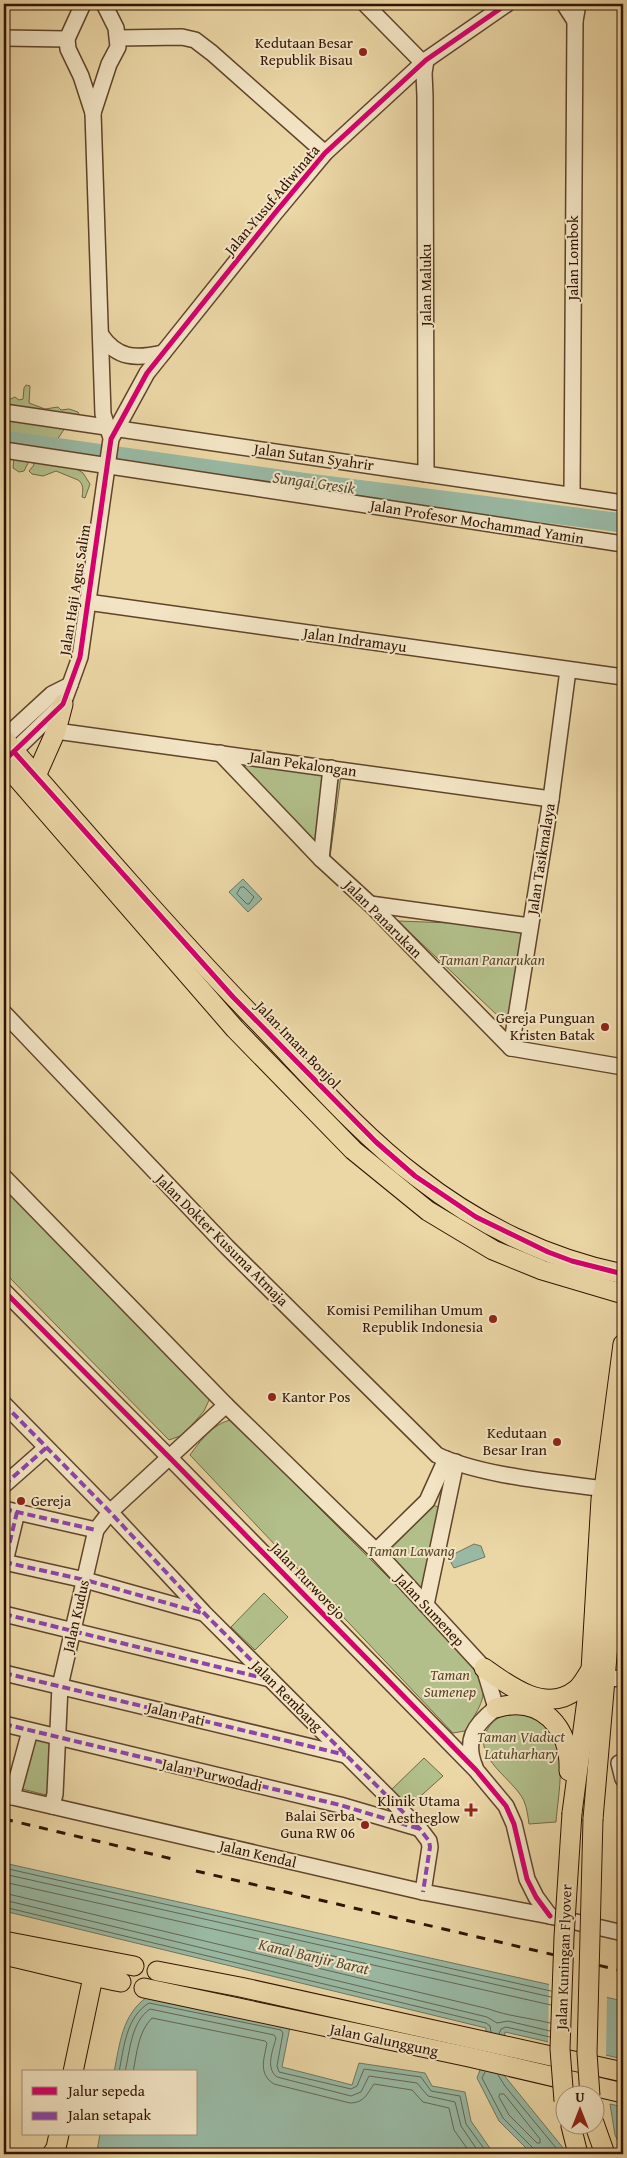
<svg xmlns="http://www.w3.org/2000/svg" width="627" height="2158" font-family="'Gentium Book Plus',serif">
  <rect width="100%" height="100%" fill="#ebd6a5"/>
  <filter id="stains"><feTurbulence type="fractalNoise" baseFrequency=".004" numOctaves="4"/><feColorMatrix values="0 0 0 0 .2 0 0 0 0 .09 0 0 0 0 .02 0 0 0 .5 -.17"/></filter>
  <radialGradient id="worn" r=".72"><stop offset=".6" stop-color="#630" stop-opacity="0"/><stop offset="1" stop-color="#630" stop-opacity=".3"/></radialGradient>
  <g fill="#b2bf8a" stroke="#726946">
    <path d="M26,385L30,386L29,403L45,409L58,407L61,410L69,409L78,412L80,416L65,428L57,440L45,442L20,436L9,438L4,435V402L15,397L19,400L23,399L24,388Z"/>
    <path d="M4,443H25L47,449H63L71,446L87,453L89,457L72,466L83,473L90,484L85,498L82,497C83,491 84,484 78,480L56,471L43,476L32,474L29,471L34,465L33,461H29L24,471L19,472L13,468L14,458L6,459L7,471H4Z"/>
    <path d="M234,760L341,775L330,857Z"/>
    <path d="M398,921L532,926L517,1034Z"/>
    <path d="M4,1184L211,1396L204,1411L183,1435L169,1440L4,1272Z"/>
    <path d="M231,1420L477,1666C490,1696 481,1705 465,1731L453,1733L190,1455C200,1441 214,1423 231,1420Z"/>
    <path d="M431,1504L440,1508L423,1593L384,1551Z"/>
    <path d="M264,1593L288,1617L255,1650L231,1627Z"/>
    <path d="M522,1711C530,1715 539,1719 546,1725C569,1746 558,1794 556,1822L529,1824C528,1817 527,1808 524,1801C515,1780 471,1757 487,1730C495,1716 507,1713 522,1711Z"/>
    <path d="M32,1735L55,1741L50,1796L18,1788Z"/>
    <path d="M424,1758L443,1776L405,1810L388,1793Z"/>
  </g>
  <g fill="#99b9a4" stroke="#6f7763">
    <path d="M243,879L262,899L248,912L229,892Z"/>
    <path d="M474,1544L481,1546L485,1557L454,1568L448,1557Z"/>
    <path d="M4,1863L623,2001V2059L505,2032L503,2074L568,2154H532L499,2121L477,2078L483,2062L486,2028L4,1911Z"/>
    <path d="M147,1997L290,2027L282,2067L352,2085L359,2063L425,2073L432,2086L465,2092L471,2121L494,2154H99L97,2151L100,2134H196V2072H114C120,2043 122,2015 147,1997Z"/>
    <path d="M610,2104L623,2107V2151L615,2135Z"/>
  </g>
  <path fill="#ebd6a5" d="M549,1983L607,1995L606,2058L548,2044Z"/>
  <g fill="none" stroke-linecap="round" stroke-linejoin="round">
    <g stroke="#656652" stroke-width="1">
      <path d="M241,887H244L254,897L249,904H247L237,894Z"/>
      <path d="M4,1868L551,1991"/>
      <path d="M4,1874L551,1997"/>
      <path d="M4,1882L551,2005"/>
      <path d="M4,1893L489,2009C507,2016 530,2018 550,2023"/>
      <path d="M4,1900L487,2017L497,2023L508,2021L550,2031"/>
      <path d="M4,1907L486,2023L490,2026L491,2032"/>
      <path d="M499,2034L501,2029L506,2027L550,2037"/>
      <path d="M119,2072C124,2047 126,2017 149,2003L281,2030L283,2033L277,2066L279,2072L351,2089L357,2086L364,2069L421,2077L431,2091L460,2096L466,2124L488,2154"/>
      <path d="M125,2072C130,2051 131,2022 150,2009L274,2035L276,2038C273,2050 265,2068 277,2077L351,2096L361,2092L369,2076L417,2083L428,2096L455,2102L461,2126L480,2154"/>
      <path d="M133,2072C137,2053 138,2032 152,2018L265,2041L267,2043C264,2059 258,2074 274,2084L350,2103C364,2103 367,2094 374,2084L412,2090L423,2102L449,2108L454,2130L471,2154"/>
      <path d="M485,2072L482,2078L503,2118L534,2149L535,2154"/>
      <path d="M498,2075L505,2086L561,2154"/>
      <path d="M500,2094H504L540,2139V2143H537L509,2115L499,2097Z"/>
    </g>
    <path stroke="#99b9a4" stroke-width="19" d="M4,440L308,483L623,523"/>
    <g stroke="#60442a" stroke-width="18">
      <g id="minor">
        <path d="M83,4L67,39L68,49L81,76L93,113L103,414L110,435"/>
        <path d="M365,4L423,63"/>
        <path d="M564,4L575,21"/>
        <path d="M4,38L67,39"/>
        <path d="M118,38L182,37L195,40L212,53L325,153"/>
        <path d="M93,113L109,64L118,47L116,28L104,4"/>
        <path d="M101,335C117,359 136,359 163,353"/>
        <path d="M4,412L623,503"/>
        <path d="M4,450L623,544"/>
        <path d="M426,474L425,96L424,73L426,60"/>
        <path d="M572,495L575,21L578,4"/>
        <path d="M87,602L623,677"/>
        <path d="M56,731L551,799"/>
        <path d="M4,738L52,694L70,685"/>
        <path d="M220,753L321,859L370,904L511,1048L623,1067"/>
        <path d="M6,759L63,704L80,657L111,439L147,373L275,213L325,153L426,60L507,4"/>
        <path d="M321,859L331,768"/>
        <path d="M370,904L530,926"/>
        <path d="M4,1013L227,1247L437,1455C481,1476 555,1482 604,1489"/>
        <path d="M511,1048L551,799L568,670"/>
        <path d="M4,1177L226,1405L376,1551L426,1605L484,1668L496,1708C474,1725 464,1740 475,1767"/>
        <path d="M4,1291L169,1457L476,1770L506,1806L514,1824L527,1879L536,1897L550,1916"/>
        <path d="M4,1404L110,1512L204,1613L420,1829L429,1841L430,1847L423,1892"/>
        <path d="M4,1485L46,1448"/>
        <path d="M4,1509L96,1530"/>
        <path d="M376,1551L427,1501L446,1459"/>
        <path d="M4,1562L85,1580L203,1613"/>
        <path d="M4,1566L17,1512"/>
        <path d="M426,1605L456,1462"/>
        <path d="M4,1614L270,1679"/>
        <path d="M4,1673L345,1755"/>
        <path d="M606,1679L623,1678"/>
        <path d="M4,1724L340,1805L418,1828"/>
        <path d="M619,1763L623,1779"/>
        <path d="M4,1795L423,1892L550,1916L623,1933"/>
        <path d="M12,1797L30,1731"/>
        <path d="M52,1806L55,1794L60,1686L96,1530L110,1512L226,1405"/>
      </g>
    </g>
    <g stroke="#311301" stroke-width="21">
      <g id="major">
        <path d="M4,739C88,836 172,933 261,1025C310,1076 361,1135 417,1177C477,1224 548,1259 623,1274"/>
        <path d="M4,763L235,1029L353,1150L428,1211L493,1250L542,1270L623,1294"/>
        <path d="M36,776L56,731L63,704"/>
        <path d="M484,1668C509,1686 546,1714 576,1690C582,1685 586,1677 590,1671"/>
        <path d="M496,1708C541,1694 571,1728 569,1771"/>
        <path d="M572,1813L591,1670L601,1499L604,1489L623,1344"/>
        <path d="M593,1819L612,1598L615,1500L618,1472"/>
        <path d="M4,1941L134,1966"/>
        <path d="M4,1955C43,1964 82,1974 121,1982"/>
        <path d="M157,1971L240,1987L623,2072"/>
        <path d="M144,1988L469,2057L623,2093"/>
        <path d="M73,2072L93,1977"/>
        <path d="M594,2123L605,2154"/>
        <path d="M571,2126L578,2154"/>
        <path d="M52,2154L56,2148L59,2134"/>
      </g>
    </g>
    <use href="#minor" stroke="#f2e4c4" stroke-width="15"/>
    <use href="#major" stroke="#ebd6a5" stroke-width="19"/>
    <g stroke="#311301" stroke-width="3" stroke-dasharray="9 9" stroke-linecap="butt">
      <path d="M4,1819L177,1860"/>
      <path d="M196,1871L623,1971"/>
    </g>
    <g stroke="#311301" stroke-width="21" stroke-linecap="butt">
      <g id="major-bridge">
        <path d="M590,2096L587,2053L593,1819"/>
        <path d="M564,2101L560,2049L564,1937L572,1813"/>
      </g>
    </g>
    <use href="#major-bridge" stroke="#ebd6a5" stroke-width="19"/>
    <g stroke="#8e44ad" stroke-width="4" stroke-dasharray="8 4" stroke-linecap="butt">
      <path d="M4,1404L110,1512L204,1613L420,1829L429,1841L430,1847L423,1892"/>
      <path d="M4,1485L46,1448"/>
      <path d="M4,1509L96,1530"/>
      <path d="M4,1562L85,1580"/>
      <path d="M4,1566L17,1512"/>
      <path d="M89,1581L202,1613"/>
      <path d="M4,1614L271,1680"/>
      <path d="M4,1673L346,1755"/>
      <path d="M4,1724L340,1805L420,1829"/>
    </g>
    <g stroke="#f2e4c4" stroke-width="8">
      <g id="cycleway">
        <path d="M14,752L233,997L376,1142L415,1176L476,1217L548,1252L572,1261L623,1274"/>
        <path d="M4,761L63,704L80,657L111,439L147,373L275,213L325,153L426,60L507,4"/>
        <path d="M4,1291L169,1457L476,1770L506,1806L514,1824L527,1879L536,1897L550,1916"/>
      </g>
    </g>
    <use href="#cycleway" stroke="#d6006c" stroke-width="5"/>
  </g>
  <g fill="#8f2418" stroke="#f2e4c4" stroke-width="2">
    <circle cx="363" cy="52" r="5"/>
    <circle cx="605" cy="1027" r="5"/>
    <circle cx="493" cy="1319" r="5"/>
    <circle cx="272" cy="1397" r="5"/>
    <circle cx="557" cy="1442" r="5"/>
    <circle cx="21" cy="1501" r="5"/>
    <path d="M468.5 1802.5h5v5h5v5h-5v5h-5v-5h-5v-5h5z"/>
    <circle cx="365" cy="1825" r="5"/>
  </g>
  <g text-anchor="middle" stroke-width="4" stroke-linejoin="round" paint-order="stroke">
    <g font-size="15" fill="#311301" stroke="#f2e4c4" text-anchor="end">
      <text x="353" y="48">Kedutaan Besar<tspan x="353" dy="17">Republik Bisau</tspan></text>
      <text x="595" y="1023">Gereja Punguan<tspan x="595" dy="17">Kristen Batak</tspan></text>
      <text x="483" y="1315">Komisi Pemilihan Umum<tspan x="483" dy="17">Republik Indonesia</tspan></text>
      <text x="282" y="1402" text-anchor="start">Kantor Pos</text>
      <text x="547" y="1438">Kedutaan<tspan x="547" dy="17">Besar Iran</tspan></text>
      <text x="31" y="1506" text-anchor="start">Gereja</text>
      <text x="460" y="1806">Klinik Utama<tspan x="460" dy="17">Aestheglow</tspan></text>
      <text x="355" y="1821">Balai Serba<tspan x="355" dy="17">Guna RW 06</tspan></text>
    </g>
    <g font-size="15" fill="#311301" stroke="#f2e4c4">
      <text transform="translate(272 200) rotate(-50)" y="5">Jalan Yusuf Adiwinata</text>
      <text transform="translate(573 258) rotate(-90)" y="5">Jalan Lombok</text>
      <text transform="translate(426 285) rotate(-90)" y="5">Jalan Maluku</text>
      <text transform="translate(314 457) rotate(8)" y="5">Jalan Sutan Syahrir</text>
      <text transform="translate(477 522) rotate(9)" y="5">Jalan Profesor Mochammad Yamin</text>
      <text transform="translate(75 590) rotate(-81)" y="5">Jalan Haji Agus Salim</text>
      <text transform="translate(355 640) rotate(8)" y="5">Jalan Indramayu</text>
      <text transform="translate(303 764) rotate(8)" y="5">Jalan Pekalongan</text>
      <text transform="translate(541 859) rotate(-81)" y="5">Jalan Tasikmalaya</text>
      <text transform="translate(383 919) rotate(45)" y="5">Jalan Panarukan</text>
      <text transform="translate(298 1045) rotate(46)" y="5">Jalan Imam Bonjol</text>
      <text transform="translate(222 1240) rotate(45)" y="5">Jalan Dokter Kusuma Atmaja</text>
      <text transform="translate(308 1581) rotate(46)" y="5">Jalan Purworejo</text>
      <text transform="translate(430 1610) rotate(47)" y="5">Jalan Sumenep</text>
      <text transform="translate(76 1616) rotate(-77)" y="5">Jalan Kudus</text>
      <text transform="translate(287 1696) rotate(45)" y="5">Jalan Rembang</text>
      <text transform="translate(176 1714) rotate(14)" y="5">Jalan Pati</text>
      <text transform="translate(212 1775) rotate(13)" y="5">Jalan Purwodadi</text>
      <text transform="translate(258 1854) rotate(13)" y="5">Jalan Kendal</text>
      <text transform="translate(564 1957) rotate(-88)" y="5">Jalan Kuningan Flyover</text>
      <text transform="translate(384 2040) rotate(12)" y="5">Jalan Galunggung</text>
    </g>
    <g font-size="15" font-style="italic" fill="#58472a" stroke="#f2e4c4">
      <text x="492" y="965">Taman Panarukan</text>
      <text x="411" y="1556">Taman Lawang</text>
      <text x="450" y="1680">Taman<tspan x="450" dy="17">Sumenep</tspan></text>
      <text x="521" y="1742">Taman Viaduct<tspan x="521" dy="17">Latuharhary</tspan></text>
    </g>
    <g font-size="16" font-style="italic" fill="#554d3a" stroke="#f2e4c4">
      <text transform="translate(314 482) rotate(8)" y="6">Sungai Gresik</text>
      <text transform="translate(314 1956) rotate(13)" y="6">Kanal Banjir Barat</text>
    </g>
  </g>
  <rect width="627" height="2158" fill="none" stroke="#ebd6a5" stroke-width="20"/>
  <rect x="5" y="5" width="617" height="2148" fill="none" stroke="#311301" stroke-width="2.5"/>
  <rect x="10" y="10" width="607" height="2138" fill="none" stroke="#311301"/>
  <rect x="22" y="2070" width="175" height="65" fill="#f2e4c4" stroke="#a59076"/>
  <rect x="32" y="2087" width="25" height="8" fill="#d6006c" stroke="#a59076"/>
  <text x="68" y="2096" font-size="15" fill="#311301">Jalur sepeda</text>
  <rect x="32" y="2112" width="25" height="8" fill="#8e44ad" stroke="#a59076"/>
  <text x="68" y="2120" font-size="15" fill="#311301">Jalan setapak</text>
  <g transform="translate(580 2110)"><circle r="24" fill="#f2e4c4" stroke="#a59076"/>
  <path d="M0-4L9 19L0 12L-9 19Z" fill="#8f2418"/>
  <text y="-8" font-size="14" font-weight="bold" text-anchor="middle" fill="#311301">U</text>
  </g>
  <rect width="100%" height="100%" filter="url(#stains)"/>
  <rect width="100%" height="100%" fill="url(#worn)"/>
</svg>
